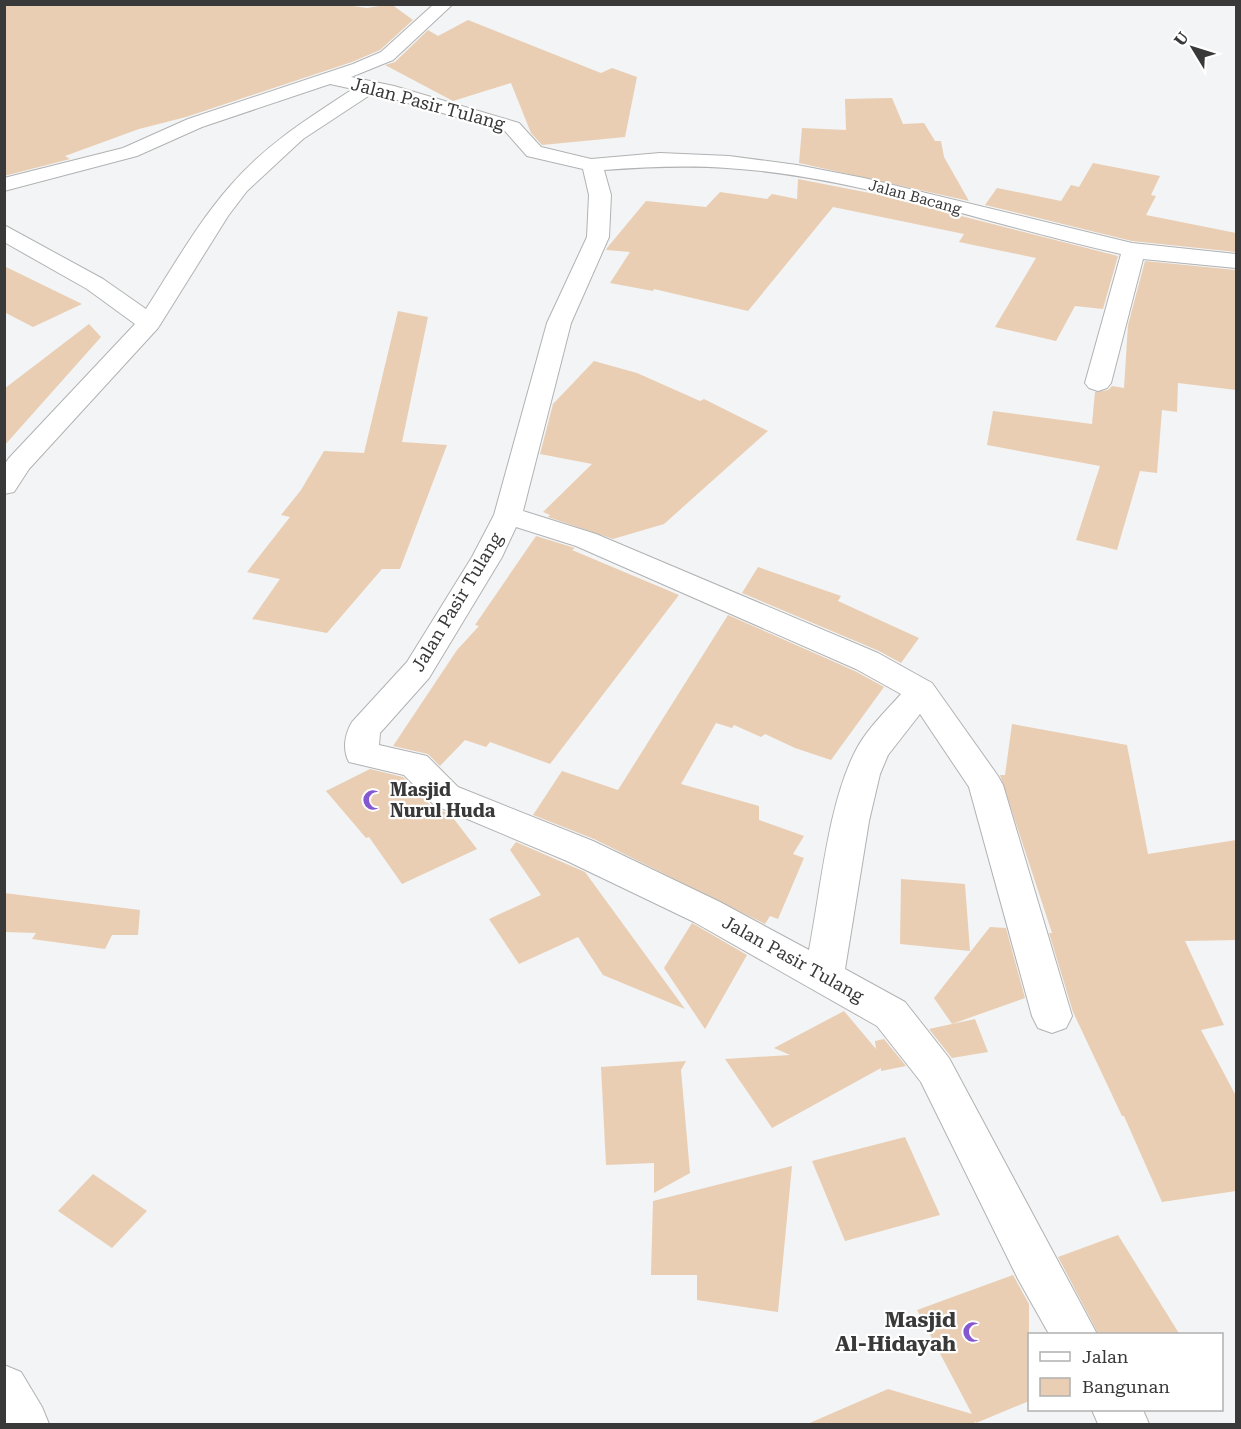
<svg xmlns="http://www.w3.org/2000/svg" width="1241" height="1429" font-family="'Roboto Serif',serif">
  <rect width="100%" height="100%" fill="#f3f4f5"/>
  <g fill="#e9ceb3">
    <path d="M4,4H338L367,8L391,4L413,20L380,50L352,62L186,117L139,129L65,156L70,159L4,176Z"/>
    <path d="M468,20L601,73L612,68L637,77L625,137L542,145L531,133L511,83L453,101L385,65L395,62L428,30L438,36Z"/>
    <path d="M892,98L903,124L924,123L935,141H941L944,157L969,201L799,163L802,128L846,130L845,99Z"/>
    <path d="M1093,163L1160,176L1151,195L1156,196L1146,215L1236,233V252L1132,241L985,205L997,188L1061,201L1071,185L1079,187Z"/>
    <path d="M798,179L875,194L1118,256L1103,309L1075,306L1056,341L995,327L1036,258L959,242L964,234L833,207L748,311L654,289L653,291L610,283L630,252L606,250L607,248L646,201L706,207L720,192L767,199L772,194L797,199Z"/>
    <path d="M1145,261L1236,270V390L1178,383L1177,412L1162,410L1157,473L1140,471L1117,550L1076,540L1100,466L987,445L993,411L1092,424L1095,392L1108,390L1112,386L1124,388L1128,325Z"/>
    <path d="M4,266L82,304L33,327L4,312Z"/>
    <path d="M398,311L428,317L402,442L447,445L400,569H382L327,633L252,619L280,579L247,572L290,517L281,515L301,490L324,451L364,453Z"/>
    <path d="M89,324L101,337L4,446V389Z"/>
    <path d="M594,361L637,373L700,401L704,399L768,431L664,524L613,539L548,517L550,515L543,512L592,464L540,454L553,404Z"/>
    <path d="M536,536L575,548L572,550L679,595L550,764L490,742L486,747L465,740L440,766L428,754L393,746L457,650L479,626L475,625Z"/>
    <path d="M758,567L841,596L838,601L919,638L901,663L879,651L742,593Z"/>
    <path d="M728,615L855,671L884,687L831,760L795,748L765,734L761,737L734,725L732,728L716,723L681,784L759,806V820L804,836L793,854L804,858L778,919L770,916L765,924L594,839L533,815L562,771L618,790Z"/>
    <path d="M1012,724L1127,745L1148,854L1236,840V940L1185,941L1224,1025L1201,1030L1236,1096V1191L1162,1202L1124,1116H1122L1073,1012L1049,933H1052L1000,775H1005Z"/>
    <path d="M370,769L403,777L432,807L450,814L477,849L402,884L369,837L366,838L326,791Z"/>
    <path d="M516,842L585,872L685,1009L603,975L578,937L519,964L489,919L541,895L510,850Z"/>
    <path d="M901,879L965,884L970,951L900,944Z"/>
    <path d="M4,893L140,910L138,935H112L105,949L32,939L36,933L4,932Z"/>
    <path d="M692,923L747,955L705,1029L664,968Z"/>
    <path d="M990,927L1006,928L1025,998L952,1024L934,998Z"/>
    <path d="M844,1011L876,1049L875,1041L884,1039L906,1066L881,1071V1068L772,1128L725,1059L790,1055L774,1048Z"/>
    <path d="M975,1019L988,1052L952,1058L929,1029Z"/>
    <path d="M686,1061L681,1070L690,1173L654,1193V1163L606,1165L601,1067Z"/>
    <path d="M905,1137L940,1215L845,1241L812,1161Z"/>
    <path d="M792,1166L778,1312L697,1300V1275H651L653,1201Z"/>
    <path d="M93,1174L147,1211L112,1248L58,1211Z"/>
    <path d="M1118,1235L1180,1335H1099L1058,1257Z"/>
    <path d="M1013,1275L1029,1304V1401L976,1423L975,1421L974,1425H805L888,1389L972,1414L917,1310Z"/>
  </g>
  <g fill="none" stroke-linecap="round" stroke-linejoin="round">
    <g stroke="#b1b2b3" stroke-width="2">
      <g id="minor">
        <path d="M434,4H453L393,60L351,77L394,86L519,123L541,147L591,159L660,153L729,156L797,165L864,178L1132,243L1236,254V268L1143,259L1111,383L1107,388L1098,391L1089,388L1085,383L1121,254C993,226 857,176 727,168C686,165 645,167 604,170L611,195L609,237L571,323L523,511L596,534L878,653L932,683L998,776L1003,785L1072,1016L1066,1028L1052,1033L1038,1028L1032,1016L969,787L920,714L888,755L880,774L869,821L845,969L905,1002L949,1058L1097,1334H1049L1018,1279L921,1082L877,1026L694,922L567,861L434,805L404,775L349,762C342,749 345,734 352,722L407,662L472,557L494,515L547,323L587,237L589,195L583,169L527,156L505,131L373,93L303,139L247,191L228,216L158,328L29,469L14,492L4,494V465L9,458L135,324L87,289L4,242V225L103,279L146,309C173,267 198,222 231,185C265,145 310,117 353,89L330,84L202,127L137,156L4,191V178L123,148L188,119L353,64L381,52ZM516,527L576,546L856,669L901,694C886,711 868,728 857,748C828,802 821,889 809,950L720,902L593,841L458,787L427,756L379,745L380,733L429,678L502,557Z"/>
        <path d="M4,1365L21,1372L42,1407L49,1424H4Z"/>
        <path d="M1092,1410H1143L1149,1424H1098Z"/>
      </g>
    </g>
    <use href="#minor" fill="#fff" fill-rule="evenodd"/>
  </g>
  <defs>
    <g id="mosque-bare" transform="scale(1.62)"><path d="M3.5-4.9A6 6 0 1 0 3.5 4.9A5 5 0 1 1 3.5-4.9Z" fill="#8558d2" stroke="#fff" stroke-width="2.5" paint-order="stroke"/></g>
  </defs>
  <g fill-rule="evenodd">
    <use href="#mosque-bare" x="373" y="800"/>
    <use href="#mosque-bare" x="973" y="1332"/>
  </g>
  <g text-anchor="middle" stroke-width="4.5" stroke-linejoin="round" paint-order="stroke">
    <g font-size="15" fill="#393939" stroke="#fff">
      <text transform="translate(915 197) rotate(15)" y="5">Jalan Bacang</text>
    </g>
    <g font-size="18" fill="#393939" stroke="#fff">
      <text transform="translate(428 104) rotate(15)" y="6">Jalan Pasir Tulang</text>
      <text transform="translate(457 602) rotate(-59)" y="6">Jalan Pasir Tulang</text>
      <text transform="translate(793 959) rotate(29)" y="6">Jalan Pasir Tulang</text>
    </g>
    <g font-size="18" font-weight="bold" fill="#393939" stroke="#fff" text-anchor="start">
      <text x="390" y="796">Masjid<tspan x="390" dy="21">Nurul Huda</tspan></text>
    </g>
    <g font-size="21" font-weight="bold" fill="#393939" stroke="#fff" text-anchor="end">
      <text x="956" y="1327">Masjid<tspan x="956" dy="24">Al-Hidayah</tspan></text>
    </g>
  </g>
  <rect width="1241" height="1429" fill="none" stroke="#393939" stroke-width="12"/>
  <rect x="1028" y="1333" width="195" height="78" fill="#ffffff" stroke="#b0b0b0" stroke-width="1.5"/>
  <rect x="1040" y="1352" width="30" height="9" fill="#ffffff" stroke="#b0b0b0" stroke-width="1.5"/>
  <text x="1082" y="1363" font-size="18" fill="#393939">Jalan</text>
  <rect x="1040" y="1378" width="30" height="18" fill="#e9ceb3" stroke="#b0b0b0" stroke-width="1.5"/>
  <text x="1082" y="1393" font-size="18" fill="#393939">Bangunan</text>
  <g transform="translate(1193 48) rotate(308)" stroke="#ffffff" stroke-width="4.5" paint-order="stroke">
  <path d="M0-4.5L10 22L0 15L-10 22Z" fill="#393939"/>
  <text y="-9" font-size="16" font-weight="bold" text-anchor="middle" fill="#393939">U</text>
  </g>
</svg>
